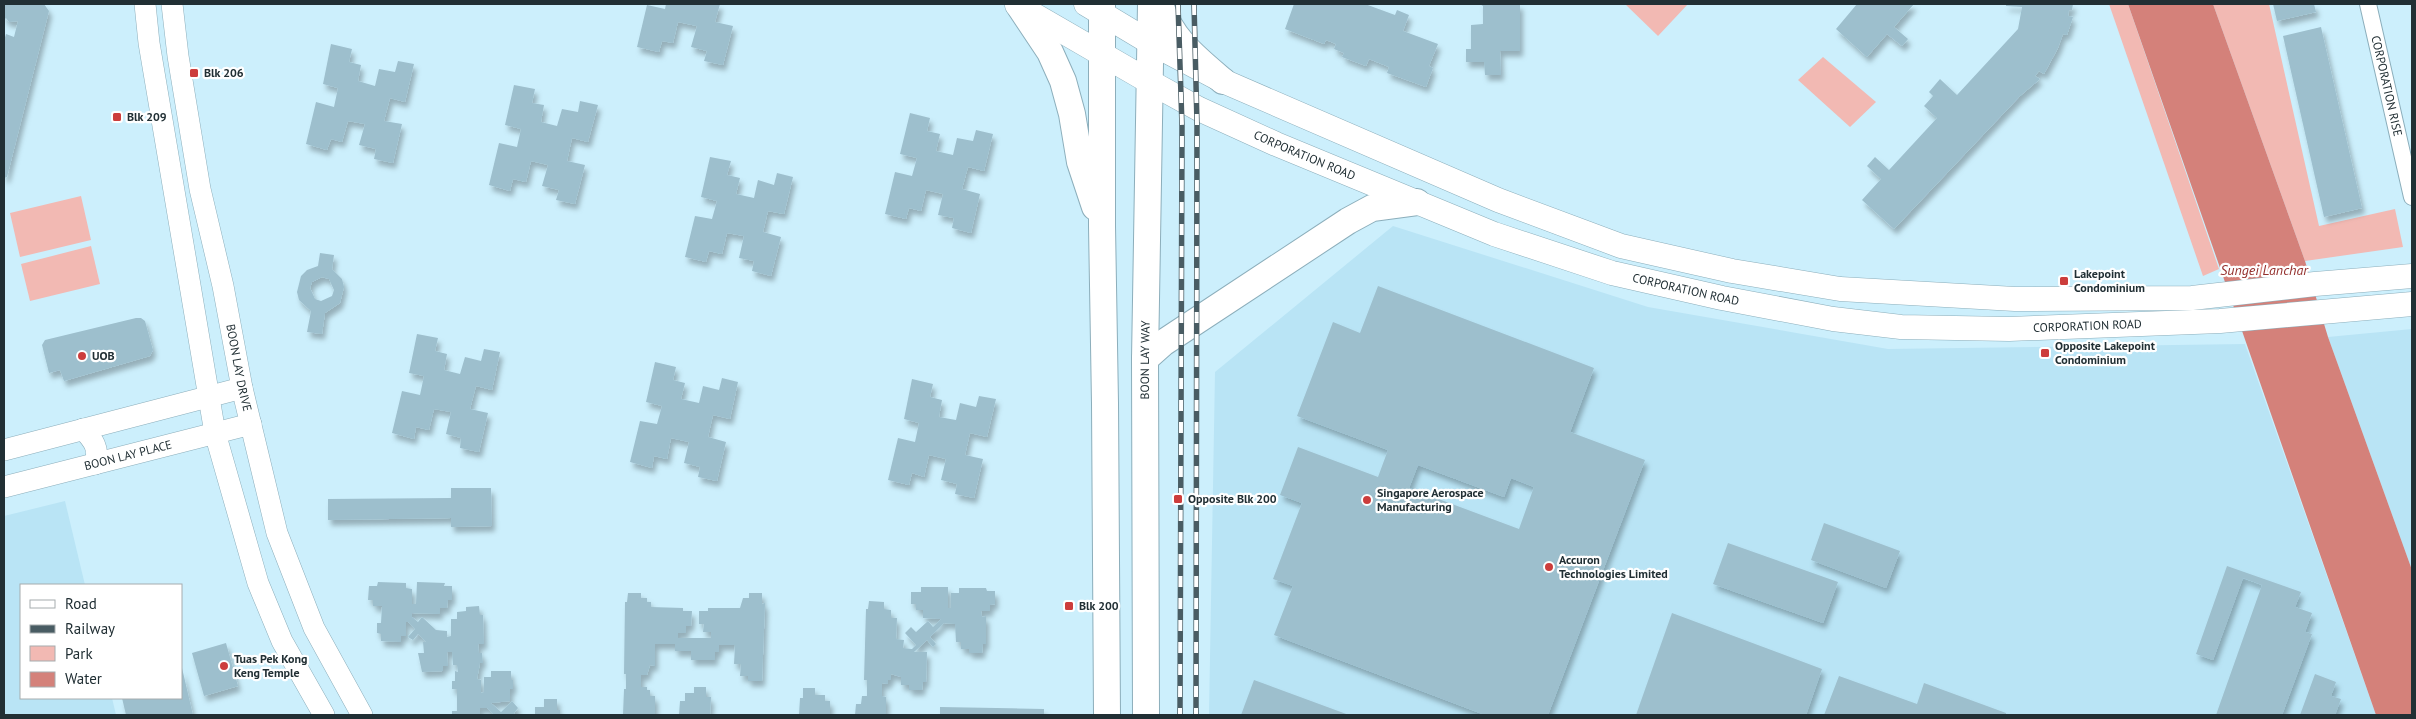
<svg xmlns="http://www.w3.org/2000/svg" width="2416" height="719" font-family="'PT Sans',sans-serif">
  <defs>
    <filter id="shadow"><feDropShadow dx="3" dy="5.5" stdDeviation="2.5" flood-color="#0004"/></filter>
  </defs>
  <rect width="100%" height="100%" fill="#cceffc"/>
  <g fill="#b9e4f5">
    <path d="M1393,226L1648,307L1888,349L2245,344L2376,715H1209L1215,372Z"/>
    <path d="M2412,329V570L2328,337Z"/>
    <path d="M65,501L85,585H21V698H112L116,715H4V516Z"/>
  </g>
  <g fill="#f2b9b3">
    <path d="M1625,4H1688L1658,36Z"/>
    <path d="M2109,4H2128L2219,269L2203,276Z"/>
    <path d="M2213,4H2269L2319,226L2395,209L2403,247L2305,261Z"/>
    <path d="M1823,57L1876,102L1850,127L1798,80Z"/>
    <path d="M81,196L91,240L20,257L10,213Z"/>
    <path d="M91,246L100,284L30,301L21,264Z"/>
  </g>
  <path fill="#d4817a" d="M2128,4H2213L2305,261L2328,337L2412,570V715H2376Z"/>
  <g fill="#9dbfcd" fill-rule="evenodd" filter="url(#shadow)">
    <path d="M4,4H44L49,11L7,177L4,178V41L6,34L14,37L18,21L9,22L6,18L4,20Z"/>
    <path d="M666,4H720L715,22L733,26L723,65L704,61L707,51L691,47L697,26L678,22L673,43L662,41L659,52L637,47L647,5L665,9Z"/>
    <path d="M1294,4H1365L1395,15L1397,10L1409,15L1403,31L1438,44L1429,66L1433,68L1426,87L1387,73L1389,67L1369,59L1366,66L1342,57L1344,53L1334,49L1336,44L1326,40L1324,44L1285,29Z"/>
    <path d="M1480,4H1520V51H1500L1501,75H1485L1484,62H1466V49H1471V25L1483,24V6Z"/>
    <path d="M1857,4H1914L1894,27L1908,39L1902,46L1887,34L1867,57L1836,29Z"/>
    <path d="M2006,4H2073L2072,10H2069L2068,16L2073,17L2067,35L2063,34L2058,48L2044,74L2039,71L2035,76L2040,79L2020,96L1894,229L1862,200L1881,179L1867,166L1875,157L1889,170L1937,118L1924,106L1933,96L1929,92L1940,79L1957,95L2018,29L2022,7L2006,6Z"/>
    <path d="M2273,4H2314L2316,12L2277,21Z"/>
    <path d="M2321,27L2362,208L2324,217L2283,36Z"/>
    <path d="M331,44L352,49L349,62L361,65L358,81L375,86L379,69L395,72L398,61L414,64L405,102L390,98L384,121L402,124L393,163L374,159L376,149L359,145L365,124L348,121L342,142L331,139L327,150L306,144L316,102L334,107L338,88L323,84Z"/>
    <path d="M514,85L535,89L532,103L544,105L541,122L557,126L562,109L578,112L580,101L598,105L588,142L572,138L567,161L585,165L575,204L556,200L559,190L542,186L548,165L531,161L526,182L513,179L510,191L489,185L499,143L517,147L521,129L505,125Z"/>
    <path d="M910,113L930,118L927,131L940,134L936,151L953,155L957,138L973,141L976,130L993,134L984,171L968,167L962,189L980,194L971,233L952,228L954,218L938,215L943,194L926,190L921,211L909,208L906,219L885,214L895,172L912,176L917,158L900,154Z"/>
    <path d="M710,157L731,161L727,175L740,178L736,194L754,198L758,180L774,185L777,173L793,177L784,214L768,211L763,232L781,237L771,276L752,271L754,261L739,258L744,236L727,233L722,254L709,251L706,262L685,257L695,216L712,219L717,201L701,197Z"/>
    <path d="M320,253L334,255L332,269L342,279L344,287L340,303L325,313L322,334L307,332L311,311L299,300L297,292L301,276L307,270L318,266ZM322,277L329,279L334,290L332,296L321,301L315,299L310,288L312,282Z"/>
    <path d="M1378,286L1594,368L1570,432L1645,460L1548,715H1485L1274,635L1293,586L1273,579L1302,503L1280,495L1298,447L1378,477L1388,450L1297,416L1333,322L1360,333ZM1418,465L1504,497L1511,478L1534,487L1519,529L1409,488Z"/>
    <path d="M136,318H141L145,321L153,350L150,356L64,381L60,370L49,373L42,345L45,340Z"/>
    <path d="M417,334L438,338L435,351L447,354L444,370L460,374L465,357L481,361L484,349L500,352L492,390L476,386L470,409L488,413L479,452L460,448L461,438L446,434L451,412L434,409L429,430L416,427L414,439L392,433L402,391L420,395L424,376L409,373Z"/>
    <path d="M655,362L676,367L673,380L685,383L681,399L699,403L703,386L719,390L722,378L738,382L730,419L713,415L708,437L726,442L717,481L698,477L700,467L684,463L689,442L671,438L667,459L654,456L652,468L630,462L640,421L657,424L662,406L646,402Z"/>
    <path d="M912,379L933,384L930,397L942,400L939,417L956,420L960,403L976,407L979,396L996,399L987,437L970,433L965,455L983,459L974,498L955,494L957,484L941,480L946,459L929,455L924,477L912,473L909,485L888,480L898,438L915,442L919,423L904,419Z"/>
    <path d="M451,488H491L492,526L451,527V518L328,520V499L451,498Z"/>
    <path d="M1824,523L1900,551L1886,588L1811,560Z"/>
    <path d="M1728,543L1838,582L1823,623L1713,584Z"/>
    <path d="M2227,566L2301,592L2295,607L2312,613L2305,632L2312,634L2282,715H2216L2262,585L2243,578L2213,660L2196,654Z"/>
    <path d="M378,582L406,583V588L412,589V604H416L417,582L445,583L444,586H452V600H448L447,608H440V614L412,613V617L418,622L422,617L436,630L447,631V637L451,636V619H457V612L466,611V607L479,606L480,615H483L484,644H478L479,653H482L483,663H480L477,679L481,680V693L484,692V677H491V671H511V680H513V689H510V701L491,703L501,712L512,701L518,708L514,713L516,715H494L487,708H480V715H452V711H457V689H452V681H455V671L458,672L457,665H453L452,652H447L448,666H443V671L422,672L418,653H424L423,642H426L418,634L413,640L408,637L415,629L408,622H406V636H401V642L381,641V634L377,633V623H381L382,606H373V600H368L369,586H377Z"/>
    <path d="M921,587H948V608H951V593H959V588H986L987,591H995V604L990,605V611H981L982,617L986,616V644H983L982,653H969V649H961V642H956L955,624L944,623L930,637L936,644L933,647L927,640L914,652H927L926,682H923L922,690H909V685H901V677L891,674V680H888V684L882,683V696L886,697V715H855L856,704H861L862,696H867V680H864L866,609H868L869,601L884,602V609L891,610V618H897L896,639L904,640L903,648L912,649L916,645L905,633L911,627L916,632L928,621L933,627L941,619L923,618V610H916V604H911V592H921Z"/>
    <path d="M628,593H641V598H647V602H651V607L683,608V611H692L691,626H686V633H678V638H711V632H703L704,624H699V611H708V608H740L743,598H749V593H762V604L765,603L762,681H748V676H740L741,664H734L735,645H719V652H715V660H691V651H675V644H655V666L650,665L647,675H641V687H647V690H650V696H655V715H623L624,689H626V674H624L625,602H627Z"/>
    <path d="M1672,613L1822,669L1806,715H1636Z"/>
    <path d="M226,643L238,686L204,696L192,653Z"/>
    <path d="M182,668L193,715H126L122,698H181Z"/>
    <path d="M2315,674L2336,682L2331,696L2341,699L2335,715H2300Z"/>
    <path d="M1839,676L1917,704L1924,683L2006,713V715H1824Z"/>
    <path d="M1254,680L1349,715H1241Z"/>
    <path d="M694,687H706V697H711L710,715H679L680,701H685V693H694Z"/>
    <path d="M803,688H815V695H825V701H830V715H799L800,698H803Z"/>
    <path d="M544,699H557V710H560V715H535V707H544Z"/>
    <path d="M940,707L1044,709V715H940Z"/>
  </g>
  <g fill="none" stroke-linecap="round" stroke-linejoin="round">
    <g stroke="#8caebb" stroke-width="18">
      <g id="minor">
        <path id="s1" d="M2368,4L2412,197"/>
      </g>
    </g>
    <g stroke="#8caebb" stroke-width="22">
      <g id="tertiary">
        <path d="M145,4L149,43L215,433L258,583L282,641L324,715"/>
        <path id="s2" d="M172,4L178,56L200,189L223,286L242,388L277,533L314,628L362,715"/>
        <path d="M83,429C93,440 100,448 95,464"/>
        <path d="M4,450L242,388"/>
        <path id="s3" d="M4,487L251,424"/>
      </g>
    </g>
    <g stroke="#8caebb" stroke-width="25">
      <g id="secondary">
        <path d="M1086,4L1151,43L1223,81L1498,200L1621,246L1732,271L1840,289L2015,299L2192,298L2315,284L2412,276"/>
        <path id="s4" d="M1017,5L1150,82L1199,109L1276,144L1494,234L1612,273L1722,298L1833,319L1901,327L2009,329L2220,321L2412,304"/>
      </g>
    </g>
    <g stroke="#8caebb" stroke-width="28">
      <g id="primary">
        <path d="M1102,4V226L1105,403L1107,715"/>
        <path d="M1160,4C1170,38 1197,59 1223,81"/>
        <path d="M1020,7L1050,52L1063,81L1072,114L1080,162L1095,207"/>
        <path d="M1145,359L1163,343L1348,221L1372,208L1417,202"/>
        <path id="s5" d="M1146,715L1145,359L1151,4"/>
      </g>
    </g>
    <use href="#minor" stroke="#fff" stroke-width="16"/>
    <use href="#tertiary" stroke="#fff" stroke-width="21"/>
    <use href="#secondary" stroke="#fff" stroke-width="24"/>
    <use href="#primary" stroke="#fff" stroke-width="26"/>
    <g stroke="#495c63" stroke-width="5.5">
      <g id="rail">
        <path d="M1178,4L1182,126L1180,715"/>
        <path d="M1194,4L1197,124L1196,715"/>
      </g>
    </g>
    <use href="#rail" stroke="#fff" stroke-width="4" stroke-dasharray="11" stroke-linecap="butt"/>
  </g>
  <g fill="#cc3d3c" stroke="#fff" stroke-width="2">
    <rect x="189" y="68" width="10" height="10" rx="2.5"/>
    <rect x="112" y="112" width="10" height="10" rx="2.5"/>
    <rect x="2059" y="276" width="10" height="10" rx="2.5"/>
    <rect x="2040" y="348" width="10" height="10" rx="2.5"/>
    <circle cx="82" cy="356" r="5"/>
    <rect x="1173" y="494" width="10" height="10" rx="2.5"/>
    <circle cx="1367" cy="500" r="5"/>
    <circle cx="1549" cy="567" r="5"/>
    <rect x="1064" y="601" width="10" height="10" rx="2.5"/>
    <circle cx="224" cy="666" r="5"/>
  </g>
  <g text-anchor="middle" stroke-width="4.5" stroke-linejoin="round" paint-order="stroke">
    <g font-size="12" font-weight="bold" fill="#212f34" stroke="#fff" text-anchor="start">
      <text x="204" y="77">Blk 206</text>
      <text x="127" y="121">Blk 209</text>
      <text x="2074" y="278">Lakepoint<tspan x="2074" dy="14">Condominium</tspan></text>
      <text x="2055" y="350">Opposite Lakepoint<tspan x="2055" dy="14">Condominium</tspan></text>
      <text x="92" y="360">UOB</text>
      <text x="1377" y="497">Singapore Aerospace<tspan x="1377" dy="14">Manufacturing</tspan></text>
      <text x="1188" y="503">Opposite Blk 200</text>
      <text x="1559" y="564">Accuron<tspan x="1559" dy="14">Technologies Limited</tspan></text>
      <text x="1079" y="610">Blk 200</text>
      <text x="234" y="663">Tuas Pek Kong<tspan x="234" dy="14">Keng Temple</tspan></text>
    </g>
    <g font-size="12" fill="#212f34" stroke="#fff">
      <text dy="4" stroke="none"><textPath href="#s1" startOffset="84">CORPORATION RISE</textPath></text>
      <text dy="4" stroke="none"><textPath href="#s4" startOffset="325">CORPORATION ROAD</textPath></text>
      <text dy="4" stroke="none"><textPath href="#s4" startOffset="730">CORPORATION ROAD</textPath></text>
      <text dy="4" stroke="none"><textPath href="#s4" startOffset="1135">CORPORATION ROAD</textPath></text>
      <text dy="4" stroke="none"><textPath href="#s5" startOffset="355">BOON LAY WAY</textPath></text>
      <text dy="4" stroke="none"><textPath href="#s2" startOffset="370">BOON LAY DRIVE</textPath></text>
      <text dy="4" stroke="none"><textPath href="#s3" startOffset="128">BOON LAY PLACE</textPath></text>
    </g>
    <g font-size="14" font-style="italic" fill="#94312e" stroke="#fff">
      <text x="2264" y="275">Sungei Lanchar</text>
    </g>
  </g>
  <rect width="2416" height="719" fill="none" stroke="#212f34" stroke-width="10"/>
  <rect x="20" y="584" width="162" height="115" fill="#ffffff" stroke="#a6acae"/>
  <rect x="30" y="600" width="25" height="8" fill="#ffffff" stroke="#a6acae"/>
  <text x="65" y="609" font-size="15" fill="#212f34">Road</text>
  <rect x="30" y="625" width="25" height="8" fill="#495c63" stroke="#a6acae"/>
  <text x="65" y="634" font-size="15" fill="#212f34">Railway</text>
  <rect x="30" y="646" width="25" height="15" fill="#f2b9b3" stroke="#a6acae"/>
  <text x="65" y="659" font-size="15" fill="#212f34">Park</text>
  <rect x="30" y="672" width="25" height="15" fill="#d4817a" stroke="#a6acae"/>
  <text x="65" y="684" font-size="15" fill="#212f34">Water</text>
</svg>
